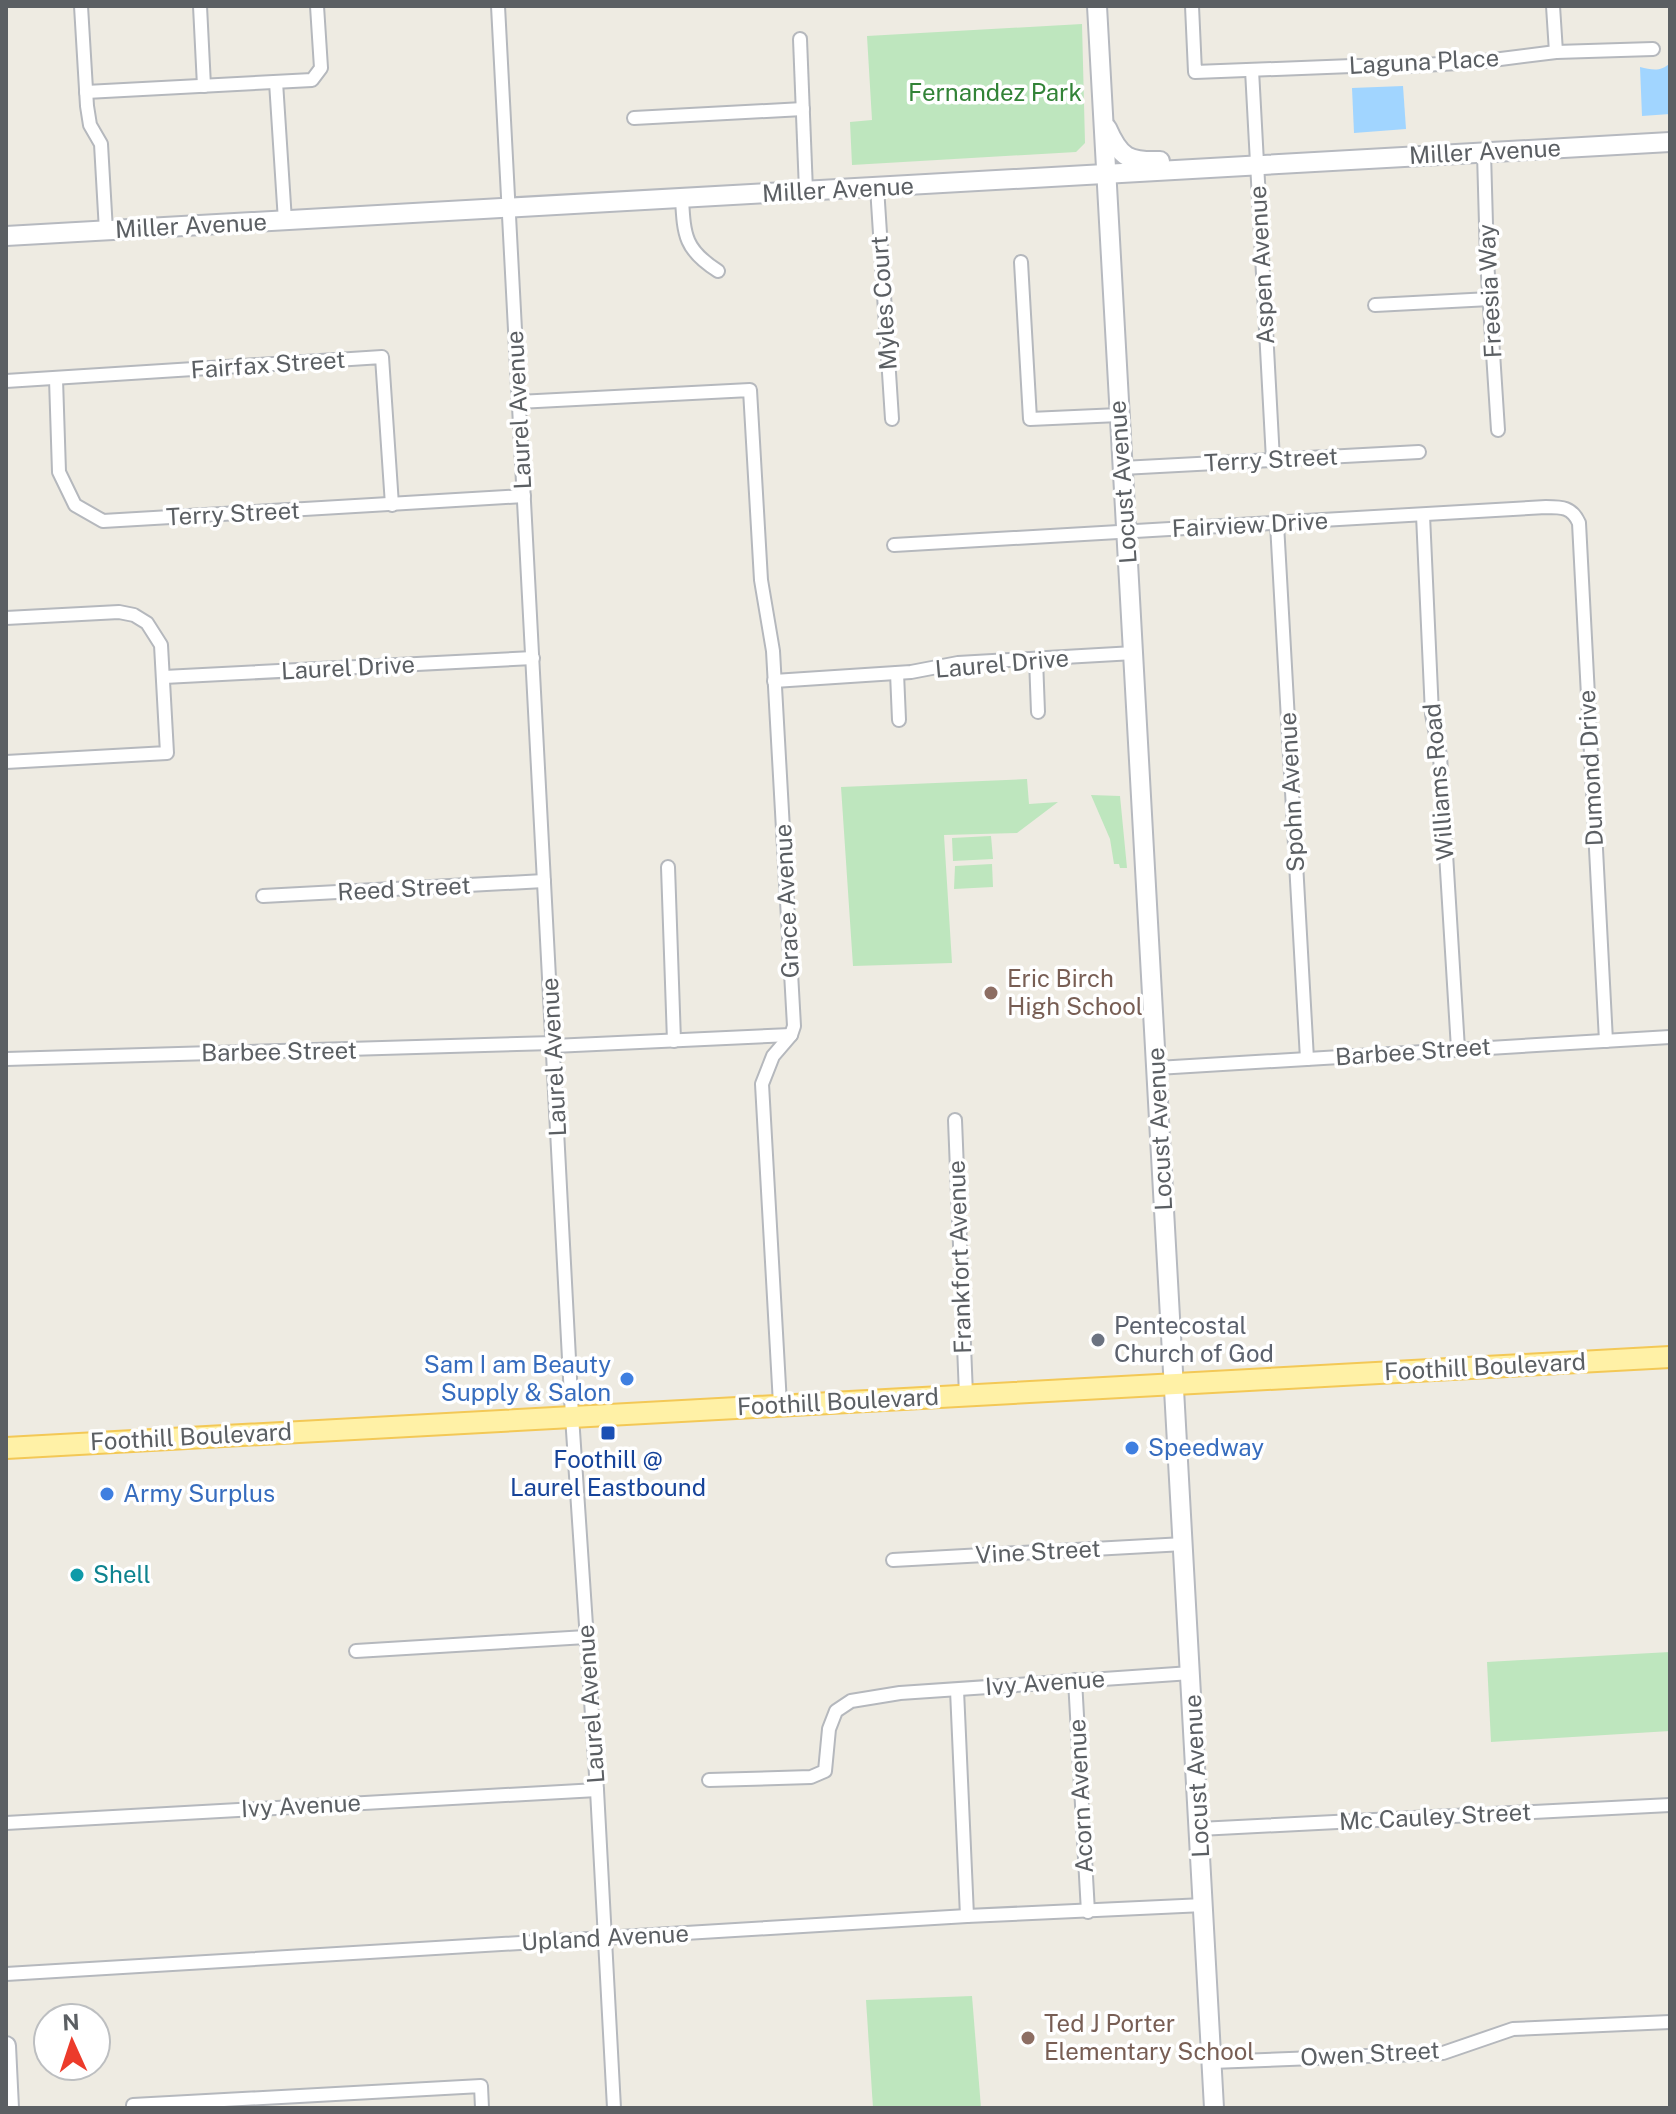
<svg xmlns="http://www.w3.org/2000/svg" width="1676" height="2114" font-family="'Public Sans',sans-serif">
  <rect width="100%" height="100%" fill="#eeebe2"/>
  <g fill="#bee6be">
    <path d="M1082,24L1085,143L1076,152L852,165L850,122L872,120L867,36Z"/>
    <path d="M1027,779L1029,804L1058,802L1017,833L944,835L952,963L853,966L841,787Z"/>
    <path d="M1091,795L1120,796L1127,868H1120L1119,864H1114L1110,839Z"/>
    <path d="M991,836L993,859L953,861L952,838Z"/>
    <path d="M992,864L993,887L954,889L955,866Z"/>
    <path d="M1670,1652V1731L1491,1742L1487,1662Z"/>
    <path d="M972,1996L981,2108H873L866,2000Z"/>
  </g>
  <g fill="#a1d5ff">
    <path d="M1670,63V114L1642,116L1640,67C1652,70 1661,72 1670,63Z"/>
    <path d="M1403,86L1406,129L1354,133L1352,88Z"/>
  </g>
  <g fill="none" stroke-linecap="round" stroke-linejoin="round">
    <g stroke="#b5b8bd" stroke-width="16">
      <g id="street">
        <path d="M81,6L87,106L90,125L101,144L106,231"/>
        <path d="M200,6L204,86"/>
        <path d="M498,6L572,1416L597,1790L614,2108"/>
        <path d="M1192,6L1195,72L1352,66H1404L1477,62L1556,52L1653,49"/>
        <path d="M1553,6L1556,52"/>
        <path d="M800,39L806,191"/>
        <path d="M1252,70L1273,460"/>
        <path d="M276,82L285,221"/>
        <path d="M86,92L312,80L321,68L317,6"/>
        <path d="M634,118L803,109"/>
        <path d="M1484,153L1487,260L1498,430"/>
        <path d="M877,187L892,419"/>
        <path d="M682,199C684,236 685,250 718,271"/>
        <path d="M1021,262L1030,419L1119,415"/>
        <path d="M1375,305L1490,299"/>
        <path d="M56,379L59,472L75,505L103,521L524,496"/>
        <path d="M6,381L382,357L392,505"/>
        <path d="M518,402L750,390L761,580L773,651L794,1026L791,1035L773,1056L762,1084L780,1404"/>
        <path d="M1122,468L1419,452"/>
        <path d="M1423,515L1432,714L1440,756L1458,1049"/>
        <path d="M1277,524L1307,1059"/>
        <path d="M894,545L1546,507C1562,507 1572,507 1579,523L1606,1041"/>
        <path d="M6,618L119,612L134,615L147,623L161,645L167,753L6,762"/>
        <path d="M1036,659L1038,712"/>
        <path d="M897,673L899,720"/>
        <path d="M164,677L533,658"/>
        <path d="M774,681L911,672L958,663L1134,653"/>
        <path d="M668,867L674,1041"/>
        <path d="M263,896L544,881"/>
        <path d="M553,1046L791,1035"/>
        <path d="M6,1059L553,1043"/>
        <path d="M1157,1068L1670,1037"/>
        <path d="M955,1120L966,1395"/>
        <path d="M893,1560L1184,1544"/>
        <path d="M356,1651L586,1637"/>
        <path d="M1075,1680L1088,1912"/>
        <path d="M957,1690L967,1916"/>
        <path d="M709,1780L811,1777L825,1771L829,1729L836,1711L851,1701L900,1693L1191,1673"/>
        <path d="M6,1823L597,1790"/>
        <path d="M1199,1829L1670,1805"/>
        <path d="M6,1974L967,1916L1204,1905"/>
        <path d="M1211,2062L1443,2053L1513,2029L1670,2022"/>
        <path d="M133,2108V2105L481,2086L482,2108"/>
      </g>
    </g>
    <g stroke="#b6b9bf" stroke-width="22">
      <g id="secondary">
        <path d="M1097,6L1214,2108"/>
        <path d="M1107,128C1120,158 1129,162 1160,161"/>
        <path d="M6,236L1670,142"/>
        <path d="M6,2046L9,2108"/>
      </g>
    </g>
    <g stroke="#f3c856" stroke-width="24">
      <path id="primary" d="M6,1448L1670,1357"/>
    </g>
    <use href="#street" stroke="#fff" stroke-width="12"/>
    <use href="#secondary" stroke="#fff" stroke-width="18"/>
    <use href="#primary" stroke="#fff1a6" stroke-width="20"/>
  </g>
  <g fill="#8d6e63" stroke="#fff" stroke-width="3">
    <circle cx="991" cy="993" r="8"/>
    <circle cx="1028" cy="2038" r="8"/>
  </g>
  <circle fill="#6b7280" stroke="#fff" stroke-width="3" cx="1098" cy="1340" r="8"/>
  <g fill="#3f7fe0" stroke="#fff" stroke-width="3">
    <circle cx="627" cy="1379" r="8"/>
    <circle cx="1132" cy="1448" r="8"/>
    <circle cx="107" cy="1494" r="8"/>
  </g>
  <rect fill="#1a4fb4" stroke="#fff" stroke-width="3" x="600" y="1425" width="16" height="16" rx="4"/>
  <circle fill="#0f9aa8" stroke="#fff" stroke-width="3" cx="77" cy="1575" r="8"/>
  <g text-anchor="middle" stroke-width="7" stroke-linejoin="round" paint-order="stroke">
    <g font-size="24" fill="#5b5f63" stroke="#fff">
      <text transform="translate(1424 62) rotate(-3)" y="8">Laguna Place</text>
      <text transform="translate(1485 152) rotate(-3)" y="8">Miller Avenue</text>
      <text transform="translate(838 190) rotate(-3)" y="8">Miller Avenue</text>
      <text transform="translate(191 226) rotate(-3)" y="8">Miller Avenue</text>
      <text transform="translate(1262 265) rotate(-93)" y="8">Aspen Avenue</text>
      <text transform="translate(1490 291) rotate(-93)" y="8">Freesia Way</text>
      <text transform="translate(884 303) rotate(-94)" y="8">Myles Court</text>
      <text transform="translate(268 365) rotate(-4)" y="8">Fairfax Street</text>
      <text transform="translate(519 410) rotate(-93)" y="8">Laurel Avenue</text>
      <text transform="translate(1271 460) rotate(-3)" y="8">Terry Street</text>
      <text transform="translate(1123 482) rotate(-94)" y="8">Locust Avenue</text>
      <text transform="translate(233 514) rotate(-3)" y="8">Terry Street</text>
      <text transform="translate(1250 525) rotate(-3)" y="8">Fairview Drive</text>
      <text transform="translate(1002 664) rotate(-5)" y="8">Laurel Drive</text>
      <text transform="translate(348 668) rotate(-3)" y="8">Laurel Drive</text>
      <text transform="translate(1591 768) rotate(-93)" y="8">Dumond Drive</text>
      <text transform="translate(1439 782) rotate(-95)" y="8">Williams Road</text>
      <text transform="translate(1292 792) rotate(-93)" y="8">Spohn Avenue</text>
      <text transform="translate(404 889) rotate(-3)" y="8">Reed Street</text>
      <text transform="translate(787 901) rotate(-93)" y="8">Grace Avenue</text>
      <text transform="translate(279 1052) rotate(-1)" y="8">Barbee Street</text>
      <text transform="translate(1413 1052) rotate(-4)" y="8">Barbee Street</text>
      <text transform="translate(554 1057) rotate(-93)" y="8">Laurel Avenue</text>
      <text transform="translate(1160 1129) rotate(-93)" y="8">Locust Avenue</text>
      <text transform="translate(960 1257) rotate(-92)" y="8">Frankfort Avenue</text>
      <text transform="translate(1485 1367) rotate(-3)" y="8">Foothill Boulevard</text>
      <text transform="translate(838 1402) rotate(-3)" y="8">Foothill Boulevard</text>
      <text transform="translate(191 1437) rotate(-3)" y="8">Foothill Boulevard</text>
      <text transform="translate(1038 1552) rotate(-3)" y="8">Vine Street</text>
      <text transform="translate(1045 1683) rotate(-4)" y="8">Ivy Avenue</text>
      <text transform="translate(591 1704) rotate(-94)" y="8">Laurel Avenue</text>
      <text transform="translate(1197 1776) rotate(-93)" y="8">Locust Avenue</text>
      <text transform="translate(1081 1796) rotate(-93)" y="8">Acorn Avenue</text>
      <text transform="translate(301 1806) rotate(-3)" y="8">Ivy Avenue</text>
      <text transform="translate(1435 1817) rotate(-3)" y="8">Mc Cauley Street</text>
      <text transform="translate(605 1938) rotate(-3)" y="8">Upland Avenue</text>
      <text transform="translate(1370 2054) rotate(-3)" y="8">Owen Street</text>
    </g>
    <g font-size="24" fill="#328337" stroke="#fff">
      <text x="995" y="101">Fernandez Park</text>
    </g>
    <g font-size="24" fill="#785e54" stroke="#fff" text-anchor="start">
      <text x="1007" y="987">Eric Birch<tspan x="1007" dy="28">High School</tspan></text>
      <text x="1044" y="2032">Ted J Porter<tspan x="1044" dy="28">Elementary School</tspan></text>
    </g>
    <g font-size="24" fill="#5b616d" stroke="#fff" text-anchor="start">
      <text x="1114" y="1334">Pentecostal<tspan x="1114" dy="28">Church of God</tspan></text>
    </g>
    <g font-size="24" fill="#366cbe" stroke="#fff" text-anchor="start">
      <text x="611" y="1373" text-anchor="end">Sam I am Beauty<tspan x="611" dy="28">Supply &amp; Salon</tspan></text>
      <text x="1148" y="1456">Speedway</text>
      <text x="123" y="1502">Army Surplus</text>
    </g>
    <g font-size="24" fill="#164399" stroke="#fff">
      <text x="608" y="1468">Foothill @<tspan x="608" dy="28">Laurel Eastbound</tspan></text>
    </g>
    <g font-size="24" fill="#0d838f" stroke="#fff" text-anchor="start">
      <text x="93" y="1583">Shell</text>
    </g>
  </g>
  <rect width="1676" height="2114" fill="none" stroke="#5b5f63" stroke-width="16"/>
  <g transform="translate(72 2042) rotate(357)"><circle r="38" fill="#ffffff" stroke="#bdbfc1" stroke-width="2"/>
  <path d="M0-6L14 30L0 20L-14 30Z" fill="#ec3b2b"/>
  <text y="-12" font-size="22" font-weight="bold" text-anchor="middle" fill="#5b5f63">N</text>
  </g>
</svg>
